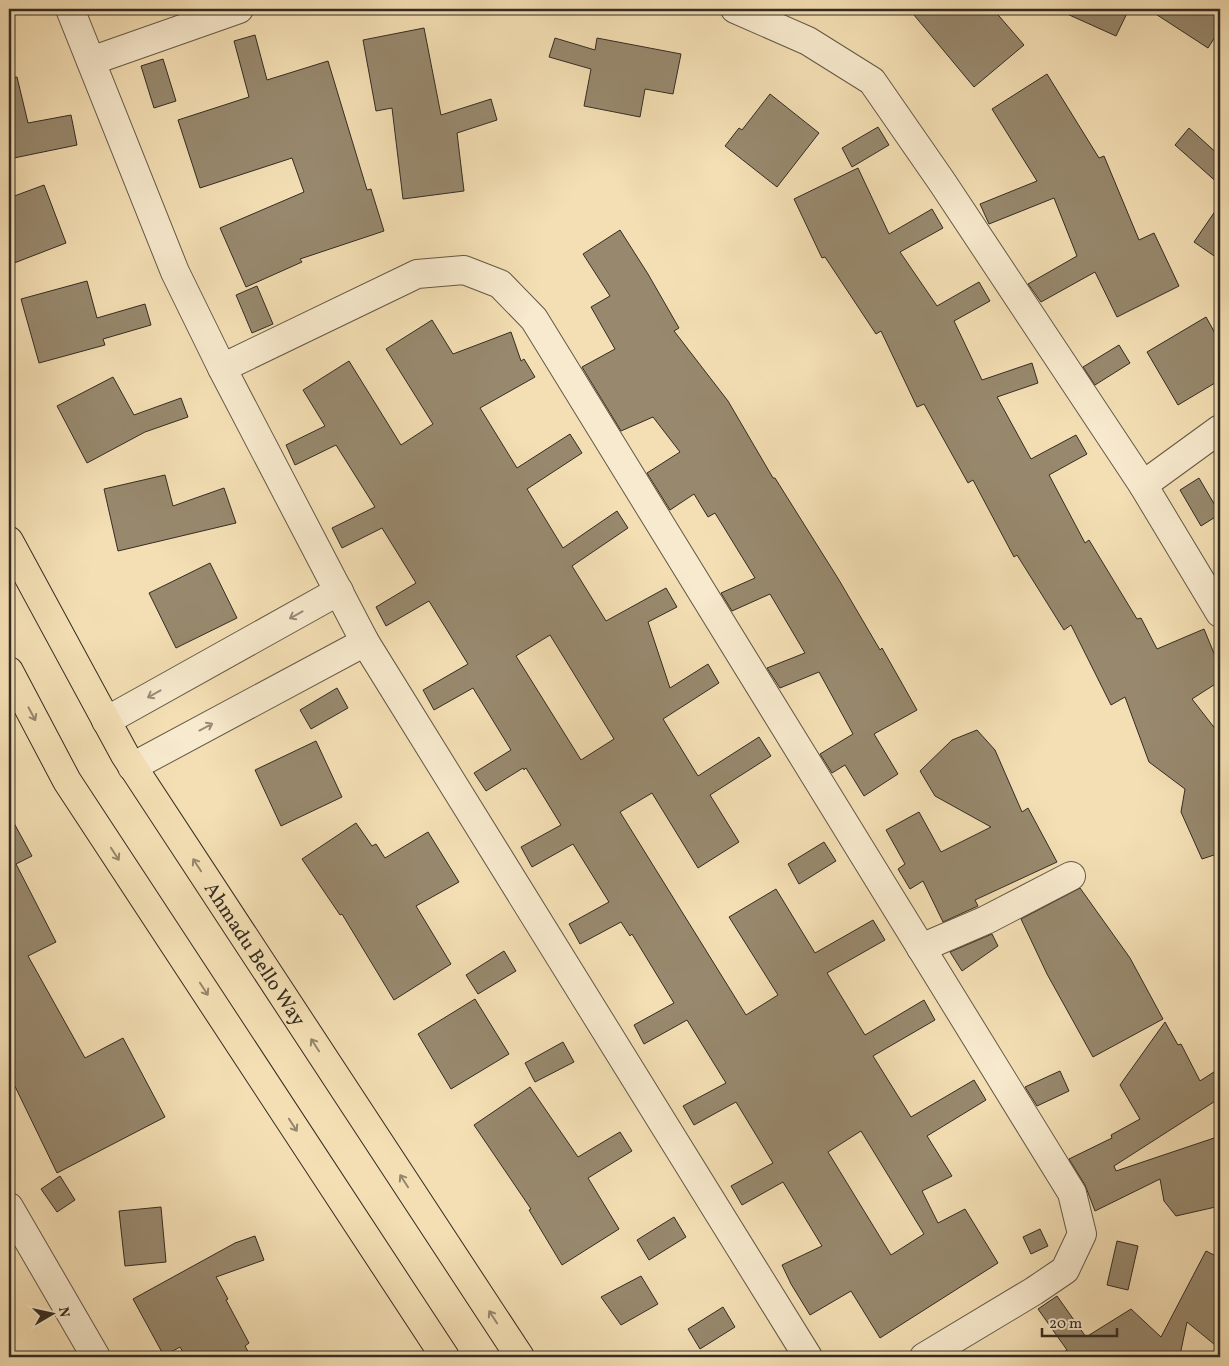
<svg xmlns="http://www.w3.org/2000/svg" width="1229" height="1366" font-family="Vollkorn,serif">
  <rect width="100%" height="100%" fill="#f4dfb4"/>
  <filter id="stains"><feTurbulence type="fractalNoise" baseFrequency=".004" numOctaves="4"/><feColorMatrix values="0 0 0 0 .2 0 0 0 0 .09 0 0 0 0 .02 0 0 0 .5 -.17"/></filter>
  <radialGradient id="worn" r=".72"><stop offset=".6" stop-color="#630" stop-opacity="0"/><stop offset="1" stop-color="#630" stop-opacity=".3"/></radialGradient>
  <g fill="#98896e" stroke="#342c23" fill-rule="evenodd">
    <path d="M909,9H993L1024,45L974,87Z"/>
    <path d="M1056,9H1129L1116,36Z"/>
    <path d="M1148,9H1220V29L1208,48Z"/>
    <path d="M424,28L441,115L491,99L497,120L457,133L464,191L403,199L392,108L376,111L363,40Z"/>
    <path d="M255,35L267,80L328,61L367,190L371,189L384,231L300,259L302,262L246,287L220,228L304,192L292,158L200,188L178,120L249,97L234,41Z"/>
    <path d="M555,38L595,50L597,38L681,54L673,94L645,89L640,117L584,106L591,69L549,57Z"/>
    <path d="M163,59L176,101L154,108L141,66Z"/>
    <path d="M1047,74L1099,158L1104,156L1139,240L1154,233L1179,286L1117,317L1095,272L1041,302L1028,284L1077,256L1054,198L989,224L980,204L1037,181L992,109Z"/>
    <path d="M17,77L28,123L71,115L77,145L9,159V78Z"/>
    <path d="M770,94L819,133L777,187L725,146L739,128L742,130Z"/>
    <path d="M878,127L889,145L852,167L842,148Z"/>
    <path d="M1189,128L1220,156V185L1175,145Z"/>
    <path d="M858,168L889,234L932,209L943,228L900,252L937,306L979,282L990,301L954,321L982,380L1032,363L1038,383L997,397L1031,459L1076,435L1087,454L1049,475L1085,543L1089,540L1137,619L1141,618L1157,649L1204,629L1220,668V681L1192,699L1220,735V853L1202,859L1181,812L1185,789L1149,762L1125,697L1111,705L1071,625L1064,630L1017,555L1014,557L973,480L968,483L924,404L917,407L881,331L876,334L825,257L822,258L794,199Z"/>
    <path d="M44,185L66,243L9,265V198Z"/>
    <path d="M1220,204V260L1194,242Z"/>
    <path d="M620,230L648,274L679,328L674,331L728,401L773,478H775L839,580L880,650L882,648L917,710L874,734L898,774L864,796L845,765L832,773L820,754L853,734L819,672L780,688L767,668L805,653L770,594L732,611L721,593L755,578L715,513L708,517L694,494L670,510L647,473L680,452L653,417L621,431L582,367L615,349L591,307L610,296L583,254Z"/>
    <path d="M87,281L97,318L145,304L151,325L103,339L105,345L39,363L21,299Z"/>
    <path d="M257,286L273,324L252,333L236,295Z"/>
    <path d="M1206,317L1220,342V380L1178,405L1147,352Z"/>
    <path d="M432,320L453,354L511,332L521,361L524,359L535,377L480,408L517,468L570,434L582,453L527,489L563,548L617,511L628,528L572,566L606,621L666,588L677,607L648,622L670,688L708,664L719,683L663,719L698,776L759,737L771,756L710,795L739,842L698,868L652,793L620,812L746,1015L778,995L729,917L776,889L815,953L873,920L885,940L827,973L865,1035L924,1000L935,1020L873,1056L911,1117L974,1080L986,1100L927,1136L952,1176L922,1191L938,1223L965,1209L998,1263L880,1338L851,1291L810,1315L791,1284L782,1265L822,1246L783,1182L742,1205L731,1186L773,1163L736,1102L694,1125L683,1106L726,1083L687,1020L644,1044L634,1025L674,1003L632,934L630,936L621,922L580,944L569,924L609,902L573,844L532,867L521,847L561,825L526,768L524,770L523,768L486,791L474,773L511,750L473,688L434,710L423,690L468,664L429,601L386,626L376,607L416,583L382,528L342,548L332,528L375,507L336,445L295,465L286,445L325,426L303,390L349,361L401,445L433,424L386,349ZM550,635L614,739L581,760L516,656ZM861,1131L924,1234L891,1255L828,1152Z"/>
    <path d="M1119,345L1130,363L1095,385L1083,367Z"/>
    <path d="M113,377L134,415L181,398L188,417L145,432L87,463L57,406Z"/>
    <path d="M165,475L173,506L224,488L236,523L118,551L104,489Z"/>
    <path d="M1199,478L1220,514L1201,526L1180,490Z"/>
    <path d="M210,563L237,618L176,648L149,593Z"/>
    <path d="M337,688L348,708L311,729L300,710Z"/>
    <path d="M977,730L995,750L1022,812L1028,808L1057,862L975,900L978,906L943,922L923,881L910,889L898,869L905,864L886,830L919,812L941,852L991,827L935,796L920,771L952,740Z"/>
    <path d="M316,741L342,797L281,826L255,770Z"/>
    <path d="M9,814L32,856L16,864L56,942L28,956L85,1058L123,1038L165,1117L57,1173L9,1074Z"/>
    <path d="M356,823L372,846L376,844L385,858L428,832L459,882L416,906L451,964L394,1000L342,914L340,915L302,859Z"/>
    <path d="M824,842L836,861L799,884L788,864Z"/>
    <path d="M1080,888L1130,958L1163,1019L1093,1057L1047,974L1021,919Z"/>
    <path d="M992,934L998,946L962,971L950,952Z"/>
    <path d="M504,951L516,971L478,994L466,975Z"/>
    <path d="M475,999L509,1054L451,1089L418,1034Z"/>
    <path d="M1165,1022L1178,1045L1181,1044L1200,1081L1220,1068V1098L1114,1166L1116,1171L1220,1136V1206L1176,1216L1164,1201L1160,1179L1095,1211L1085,1185L1069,1159L1112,1138L1111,1135L1140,1119L1120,1085Z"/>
    <path d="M563,1042L574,1062L535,1082L525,1063Z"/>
    <path d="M1060,1071L1069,1091L1037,1106L1025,1087Z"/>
    <path d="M530,1087L578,1157L620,1132L632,1151L588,1178L619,1229L562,1265L529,1210L531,1209L474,1125Z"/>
    <path d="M60,1176L75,1200L57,1212L41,1189Z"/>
    <path d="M161,1207L166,1262L125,1266L119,1211Z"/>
    <path d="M674,1217L686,1237L649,1260L637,1240Z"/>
    <path d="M1040,1229L1048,1246L1031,1254L1023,1237Z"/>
    <path d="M255,1236L264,1260L216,1277L228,1299L226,1300L249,1343L245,1346L251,1357H186L180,1347L164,1356L133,1299L235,1243Z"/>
    <path d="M1117,1241L1138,1246L1128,1290L1107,1285Z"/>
    <path d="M1206,1251L1220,1258V1349L1187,1322L1180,1355L1182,1357H1056L1067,1350L1038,1309L1057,1296L1086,1337L1131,1309L1161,1337Z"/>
    <path d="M641,1276L658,1304L621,1325L601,1297Z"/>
    <path d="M723,1307L735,1327L700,1349L688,1329Z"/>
  </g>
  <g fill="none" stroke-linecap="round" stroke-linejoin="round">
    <g stroke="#645947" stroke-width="30">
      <g id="minor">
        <path d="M70,9L175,272L222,368L365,642L808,1357"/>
        <path d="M735,9L808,41L872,81L942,182L1143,485L1220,613"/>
        <path d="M91,61L239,9"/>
        <path d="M222,368L417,274L464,270L500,284L534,319L1072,1193L1082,1234L1065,1270L1034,1291L924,1357"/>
        <path d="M1143,485L1220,429"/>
        <path d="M106,721L339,591"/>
        <path d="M132,767L365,642"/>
        <path d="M921,948L986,920L1071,876"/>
        <path d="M9,1207L96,1357"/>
      </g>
    </g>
    <g stroke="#342c23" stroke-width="30">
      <g id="major">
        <path id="s1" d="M9,541L125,755L520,1357"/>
        <path d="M9,671L67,781L445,1357"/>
      </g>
    </g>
    <use href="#minor" stroke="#f8eace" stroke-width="28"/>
    <use href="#major" stroke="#f4dfb4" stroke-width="28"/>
  </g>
  <defs><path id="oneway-shaft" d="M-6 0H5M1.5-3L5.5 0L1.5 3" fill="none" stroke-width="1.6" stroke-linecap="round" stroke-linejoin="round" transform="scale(1.25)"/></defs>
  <g stroke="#968b78">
    <use href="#oneway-shaft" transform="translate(296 615) rotate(151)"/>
    <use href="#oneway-shaft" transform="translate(154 694) rotate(151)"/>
    <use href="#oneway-shaft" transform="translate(206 727) rotate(-28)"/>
  </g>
  <g stroke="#94866c">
    <use href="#oneway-shaft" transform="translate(32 714) rotate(62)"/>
    <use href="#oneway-shaft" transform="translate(115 854) rotate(57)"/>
    <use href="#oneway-shaft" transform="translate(197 865) rotate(-123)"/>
    <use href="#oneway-shaft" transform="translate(204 989) rotate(57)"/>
    <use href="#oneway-shaft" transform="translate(315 1045) rotate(-123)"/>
    <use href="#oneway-shaft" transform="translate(293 1125) rotate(57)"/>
    <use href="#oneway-shaft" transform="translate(404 1181) rotate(-123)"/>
    <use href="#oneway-shaft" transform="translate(493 1317) rotate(-123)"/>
  </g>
  <g text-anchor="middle" stroke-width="4" stroke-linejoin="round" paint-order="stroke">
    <g font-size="20" fill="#342c23" stroke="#f8eace">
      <text dy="7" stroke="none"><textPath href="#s1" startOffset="481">Ahmadu Bello Way</textPath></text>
    </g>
  </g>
  <rect width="1229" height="1366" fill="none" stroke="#f4dfb4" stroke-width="30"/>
  <rect x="10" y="10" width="1209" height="1346" fill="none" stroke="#342c23" stroke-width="2.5"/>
  <rect x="15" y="15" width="1199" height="1336" fill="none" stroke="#342c23"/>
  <g transform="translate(52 1314) rotate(81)" stroke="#f8eace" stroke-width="4" paint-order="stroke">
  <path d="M0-4L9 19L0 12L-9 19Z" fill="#342c23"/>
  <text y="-8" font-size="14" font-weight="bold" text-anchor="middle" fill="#342c23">N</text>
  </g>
  <path d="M1042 1328v8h75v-8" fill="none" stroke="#342c23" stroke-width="2.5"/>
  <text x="1049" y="1328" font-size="15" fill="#342c23" stroke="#f8eace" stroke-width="4" paint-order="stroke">20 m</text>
  <rect width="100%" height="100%" filter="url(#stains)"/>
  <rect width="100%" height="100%" fill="url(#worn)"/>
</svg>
